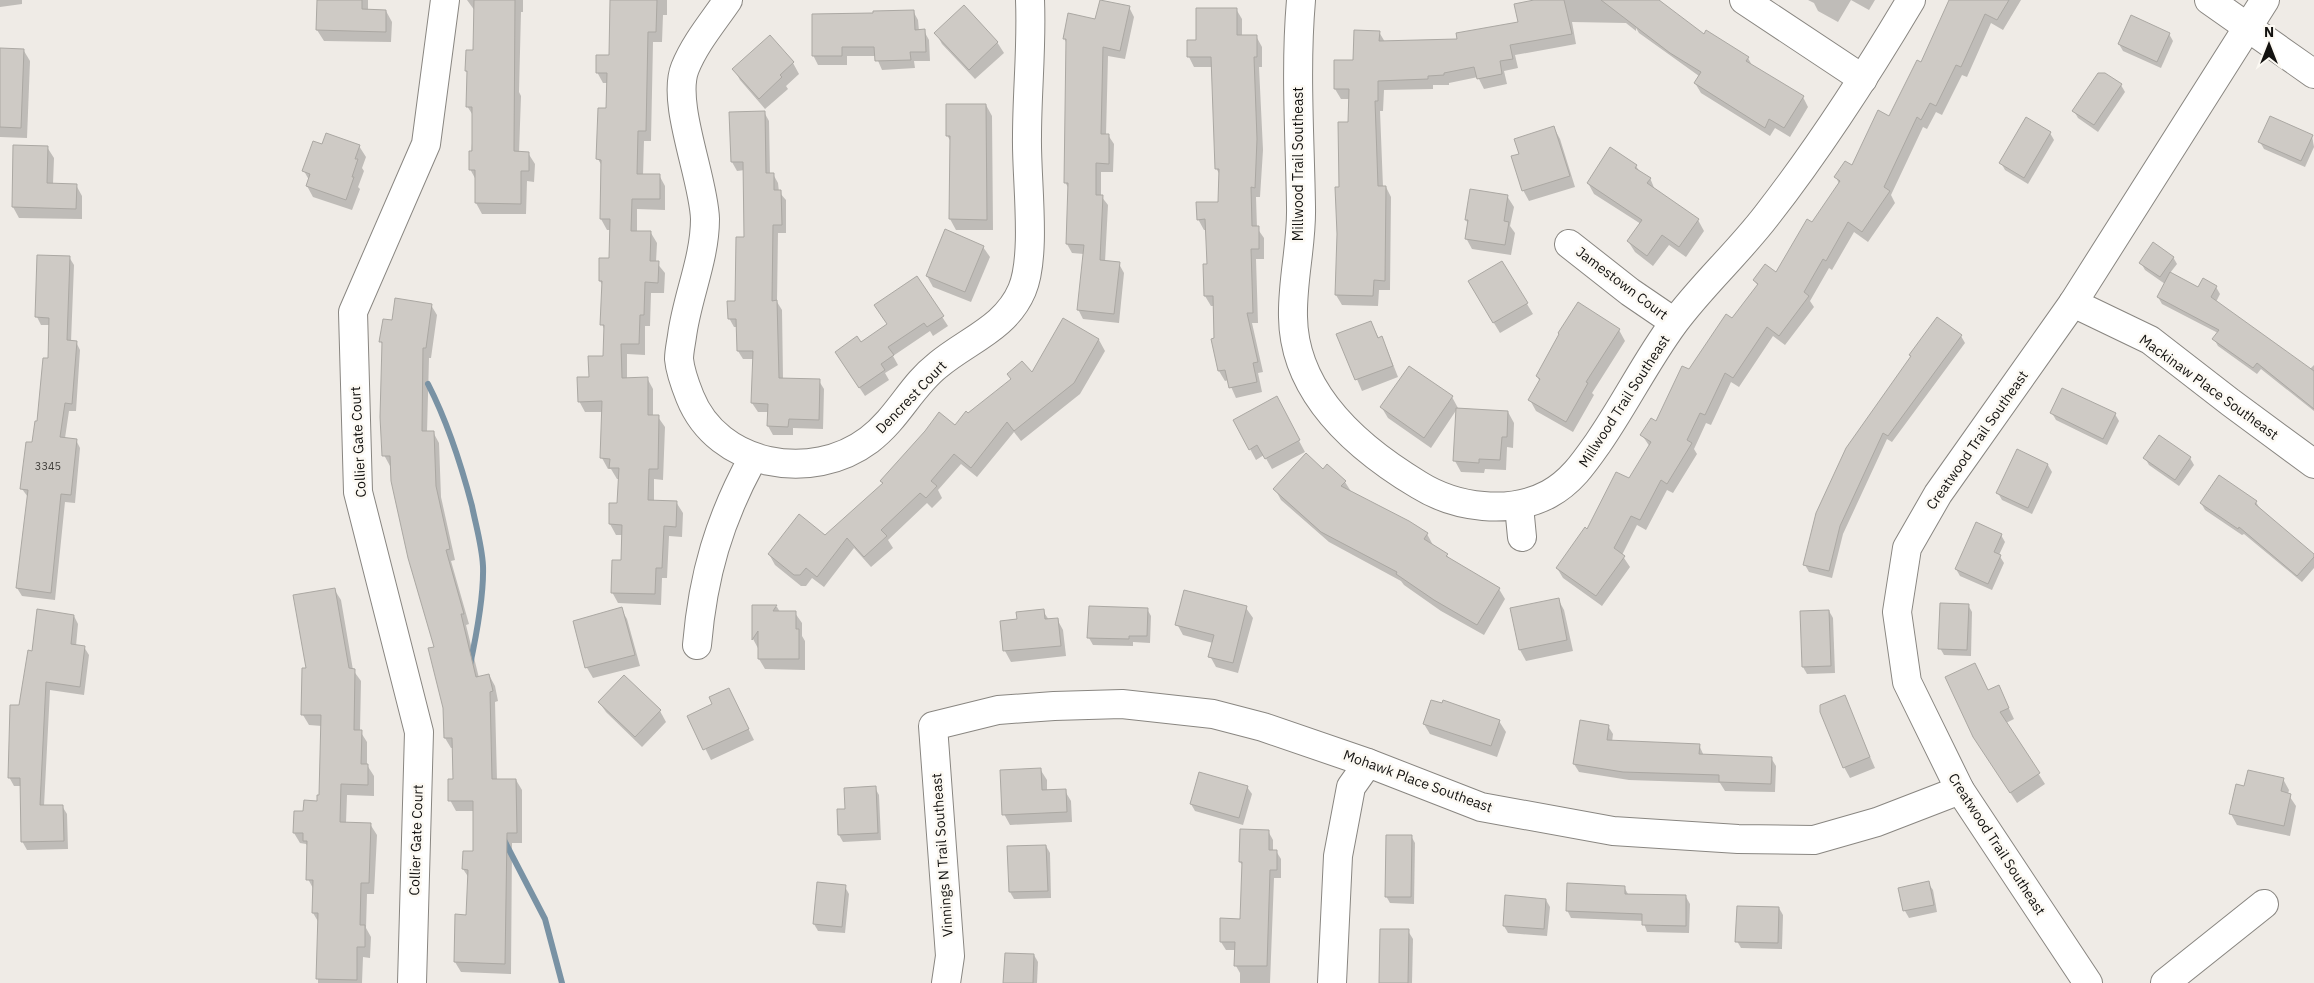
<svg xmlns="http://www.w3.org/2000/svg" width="2314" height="983" font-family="'IBM Plex Sans',sans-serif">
  <rect width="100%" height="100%" fill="#efebe6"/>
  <g fill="#0003">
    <path d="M0,0H22V4L0,7Z"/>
    <path d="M318,0H368V11H386L392,22L391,42L324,41L317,30Z"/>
    <path d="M467,0H523V12H521L519,92L521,96L519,153H528L535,164L534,182L527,181L526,214H482L476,203V180L470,169L474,117L467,106L468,74L466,71L474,51L475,11Z"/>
    <path d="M612,0H667V15H663L662,42H653L651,141H644L643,175H659L665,186V210L637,209V232L651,233L657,243L656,262L665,273L664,293H651L650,326H645V355L627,354V379L647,378L653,389V416L658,417L665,427L663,480L654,479V501L676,502L683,513L682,537L669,536L667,578H662L661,605L618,603L612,592L622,561L623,535H616L610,524L618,504L619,479H617L611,469H608L602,458L603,412H585L579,401L590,378L604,357L605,331L602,324L603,286L600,281L610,259L611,230H607L601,219L602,166L598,159L608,110V83H603L597,72L610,57Z"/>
    <path d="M1540,0H1657L1704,36L1748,58L1753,67L1803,97L1808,107L1790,137L1775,128L1770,136L1701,93L1695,83L1699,76L1639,33L1636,28V31L1626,23L1572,22L1576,44L1515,55L1518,68L1504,71L1507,84L1484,89L1478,77L1449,83V85H1433V89L1384,90L1383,111H1380L1383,187H1386L1391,197L1390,290H1379L1378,306L1342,305L1336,295L1340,188L1349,123L1350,99H1341L1335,89L1379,32L1385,42L1459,41L1519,23Z"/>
    <path d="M1808,0H1851L1838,22L1818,11L1814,3Z"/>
    <path d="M1851,0H1875L1869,10Z"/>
    <path d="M1963,0H2021L2003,30L1991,23L1967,77L1962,75L1942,115L1936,112L1927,129L1923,127L1891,195L1895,203L1868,242L1854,232L1832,270L1829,268L1810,301L1814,307L1785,345L1773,336L1739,387L1731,382L1711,425L1706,423L1694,449L1697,454L1673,493L1667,490L1646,530L1637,525L1622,555L1630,567L1602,606L1563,578L1557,568L1629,480L1650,447L1642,435L1657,423L1690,370L1733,320L1758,286L1754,280L1777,274L1839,184L1836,177L1852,167L1890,117Z"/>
    <path d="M1129,7L1134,17L1125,59L1108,56L1106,135H1108L1114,144L1113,172H1101V196L1108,205L1105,262L1119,264L1124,273L1119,323L1083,319L1078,309L1084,254L1072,253L1067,244L1069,189L1065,182L1067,44L1064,38L1096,20Z"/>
    <path d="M1236,9L1242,19V36H1256L1262,47V67H1259L1263,150L1260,197H1256L1257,228L1264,238V259H1256L1258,323H1252L1263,372L1258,373L1262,392L1236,398L1228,380L1225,381L1219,371L1215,306H1211L1205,296L1208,266L1207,230H1204L1198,219L1219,203L1220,175L1216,168L1212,67H1194L1189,57L1198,41Z"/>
    <path d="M913,11L918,20L919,31H924L929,40L930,61H914L915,68L882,70L876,56H847V65H818L813,55L873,14Z"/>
    <path d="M936,33L997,42L1004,53L975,79L942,44Z"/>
    <path d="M2169,34L2173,41L2161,68L2123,51L2119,44Z"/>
    <path d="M0,49L24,51L30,61L27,138L0,137Z"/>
    <path d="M793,63L799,74L786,86L788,89L765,109L740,80L734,69Z"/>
    <path d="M2121,85L2125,92L2098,132L2078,118L2074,111Z"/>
    <path d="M986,105L992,116L993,230H956L950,219L951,142L947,135Z"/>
    <path d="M764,112L769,121L770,174H773L778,183L779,192L786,200V233H778L777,302L782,310L783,379L819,381L824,389L823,429L793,428V435H773L768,426L769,412H758L752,403L754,359H743L738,351L737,327H734L729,318L736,303L745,238V170L737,171L732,162Z"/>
    <path d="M1554,128L1560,139L1575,187L1529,201L1523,190Z"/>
    <path d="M2050,133L2054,140L2028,184L2005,170L2001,163Z"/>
    <path d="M2312,136L2314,147L2305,167L2264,149L2260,142Z"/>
    <path d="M323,146H359L366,157L362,168L364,171L358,187L360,189L352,210L313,197L307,186L309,180L304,171Z"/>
    <path d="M47,147L54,158L53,184L76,185L82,196V219L19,218L13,207Z"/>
    <path d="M1636,166L1640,172L1650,178L1655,190L1698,220L1704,231L1686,257L1669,245L1653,266L1635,252L1628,241L1641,224L1594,194L1588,183Z"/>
    <path d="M1507,196L1514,207L1510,226L1515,233L1511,255L1472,249L1466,238L1468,224L1466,220Z"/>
    <path d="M983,247L990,257L971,302L933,287L927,276Z"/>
    <path d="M69,257L74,265L71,342H76L80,350L76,411H69L65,438L76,440L80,448L75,503L65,502L55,600L22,596L17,588L28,497L22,489L27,443L33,444L50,360L51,325H41L37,317Z"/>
    <path d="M2173,257L2177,264L2170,273L2199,288L2216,287L2220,294L2216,302L2310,369L2314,365V411L2261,369L2257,374L2218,346L2214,339L2218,333L2162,304L2158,297L2165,284L2145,270L2141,263Z"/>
    <path d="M1502,262L1533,314L1500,333L1469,282Z"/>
    <path d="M917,278L948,326L933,336L930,331L893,356L898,365L885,373L889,380L865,396L842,361L861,344L888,325Z"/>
    <path d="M431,305L437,315L431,358H429L427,432H433L439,443L441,497L455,560L451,561L469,624L466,625L479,678L489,675L495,686L498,701L495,702L497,780H516L522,790V843H512L511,974L461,972L455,962L468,916L469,878L463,869L474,853V811H456L450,800L454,781L453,748H451L445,738L444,708L435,648L392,466H390L384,455L383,346L381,342L393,321Z"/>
    <path d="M1371,322L1379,339L1381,338L1387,349L1398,377L1362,391L1338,335Z"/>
    <path d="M1619,330L1625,341L1592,393L1594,395L1573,432L1536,411L1530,400L1540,382L1537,376Z"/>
    <path d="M1961,336L1965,343L1892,442L1887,439L1843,534L1832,578L1809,572L1805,565L1912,357L1910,355Z"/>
    <path d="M1099,340L1105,351L1080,394L1021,441L1014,432L977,477L961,464L938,490L942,498L932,508L927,503L888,540L893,548L871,567L854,548L824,587L812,578L806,586H801L775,565L769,554L825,536L883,485L881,481L955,426L968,414L1032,374Z"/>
    <path d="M1452,397L1458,408L1508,412L1514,423L1513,448L1507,447L1506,470L1485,469L1484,473L1461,472L1455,461L1457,409L1431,448L1388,418L1382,408Z"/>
    <path d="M1282,409L1305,452L1272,469L1264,455L1256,460L1250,449Z"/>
    <path d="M2052,413L2115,414L2119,421L2107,445L2056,420Z"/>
    <path d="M2145,458H2190L2194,465L2179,486L2149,465Z"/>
    <path d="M2048,465L2052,472L2032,514L2002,500L1998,493Z"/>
    <path d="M1323,470L1345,482L1352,493L1427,534L1433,545L1447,555L1450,560L1499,589L1505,599L1484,635L1441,611L1404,585L1401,581L1329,542L1281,500L1275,489Z"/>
    <path d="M2256,502L2260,509L2314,555V568L2302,582L2244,534L2242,535L2205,510L2201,503Z"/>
    <path d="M2001,535L2005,542L1999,555L2004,563L1992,590L1960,576L1956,569Z"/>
    <path d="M334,589L341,600L353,670L361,681L360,731L367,742V765L374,776V796L347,795L346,823L370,824L377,835L374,894H367L366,928L371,937L370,958L363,957L362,983H318L319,923L313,913L314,890L308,879L309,848L306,844L300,843L294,833L305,812L319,802L321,797L322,726L309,725L303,715L307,669Z"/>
    <path d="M1558,599L1564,610L1573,651L1526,661L1520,650L1511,609Z"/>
    <path d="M1968,605L1972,612L1971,656L1944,655L1940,648Z"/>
    <path d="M753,606L777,607L780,612L795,613L802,623V636L805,641V670L765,669L759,659V650L753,639Z"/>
    <path d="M1246,608L1253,618L1238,673L1216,667L1210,656L1213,643L1183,635L1177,624Z"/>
    <path d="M621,609L627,619L640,666L593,678L587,668L574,621Z"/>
    <path d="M1147,609L1151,616L1150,643L1133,642V646L1093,645L1089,638Z"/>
    <path d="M1043,611L1049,620L1057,619L1063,630L1066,656L1011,662L1005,651L1002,622L1019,620Z"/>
    <path d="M1829,611L1833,618L1835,673L1807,674L1803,667Z"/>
    <path d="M74,616L78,624L76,646L84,647L89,655L84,695L50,690L44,806H62L67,814L68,849L27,850L22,841L21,786H14L9,777L20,707L33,653Z"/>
    <path d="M624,676L660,711L666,722L642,747L606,712L599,702Z"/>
    <path d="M729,690L754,740L711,760L689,716L714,705Z"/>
    <path d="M1988,691L2004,698L2014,719L2006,723L2045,784L2017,803L1981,748Z"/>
    <path d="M1844,697L1875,768L1850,778L1844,767Z"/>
    <path d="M1442,705L1499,721L1506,732L1497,757L1430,734L1424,724Z"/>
    <path d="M1608,726L1613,734L1612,742L1699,745L1704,756L1771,758L1776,766L1775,792L1725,791L1720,783L1629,780L1579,772L1574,764Z"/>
    <path d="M1040,769L1047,780V791H1065L1071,801L1072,822L1010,825L1004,814Z"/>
    <path d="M2283,779L2289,790L2288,794L2296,806L2290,836L2237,825L2231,814L2245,787Z"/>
    <path d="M1247,787L1252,794L1243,825L1195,811L1191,804Z"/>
    <path d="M875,788L879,795L881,840L843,842L839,835L838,810H847Z"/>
    <path d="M1241,830L1268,831L1273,840V851H1276L1281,859V878H1274L1270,983H1240V973L1236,966V950H1226L1221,942L1241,920L1243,866L1240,862Z"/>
    <path d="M1411,836L1415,843L1414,904L1390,903L1386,896Z"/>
    <path d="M1046,846L1050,853L1051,898L1014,899L1010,892Z"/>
    <path d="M1928,883L1933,890L1937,912L1909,918L1905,911L1899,889Z"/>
    <path d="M845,887L849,894L845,933L818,931L814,924Z"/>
    <path d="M1624,887L1628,894L1686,897L1690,904L1689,933L1647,932L1643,921L1571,918L1567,910Z"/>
    <path d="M1546,900L1550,907L1547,936L1508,933L1504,926Z"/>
    <path d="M1779,908L1783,915L1782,949L1741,948L1737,941Z"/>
    <path d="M1408,931L1413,939L1412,983H1380Z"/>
    <path d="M1034,955L1038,962L1037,983H1005Z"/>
  </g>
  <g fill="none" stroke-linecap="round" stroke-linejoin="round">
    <g stroke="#7992a4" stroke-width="6">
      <path d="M428,384C448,423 461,464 472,506C476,526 482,546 483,566C484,595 476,637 470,665"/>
      <path d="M504,840L545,919L562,983"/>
    </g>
  </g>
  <g fill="#cecac5" stroke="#aba8a3">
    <path d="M317,0H362V9L386,10V32L316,30Z"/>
    <path d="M474,0H515L514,151L529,152V171H521V204L475,203V170H469V151H472V107H466L467,71H465L466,50H473Z"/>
    <path d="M610,0H657L656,32H648L646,131H638L637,174H660V199H632L631,231H651L650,261H659L658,283L645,282L644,315H640L639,344H621L622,378L648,377V415H659L658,469H649L648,500L677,501L676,527L664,526L662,568H656L655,594L611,593L612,560H621L622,525L609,524V503H617L619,468H609L610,459L600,458L602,401L578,402L577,377H589L588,356H603L604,325H600L602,281H599V258H609L610,219H600L601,160L596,159L598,108H606L607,73H596V55H609Z"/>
    <path d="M1100,0L1130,6L1120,51L1103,47L1101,134H1109V164L1096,163V195H1103L1100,260L1120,262L1114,314L1077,310L1084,245L1066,244L1068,183H1064L1066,39H1063L1068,13L1095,19Z"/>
    <path d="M1534,0H1564L1572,34L1510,45L1513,59L1500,61L1502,74L1477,79L1474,67L1444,73V75L1428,76V79L1378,81V101H1375L1378,186H1386L1385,281L1374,280L1373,296L1335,295L1337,234L1335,187H1339L1338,122H1348L1349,89H1334V60H1353L1354,30L1380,31L1379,41L1457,39L1456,33L1518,22L1514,4Z"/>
    <path d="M1601,0H1659L1704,34L1706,30L1749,57L1746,61L1804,96L1784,128L1769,119L1765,128L1694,83L1701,72L1670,53Z"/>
    <path d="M1949,0H2009L1997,20L1985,14L1961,67L1956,65L1936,106L1930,103L1921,120L1917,117L1884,187L1890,191L1862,232L1848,222L1826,261L1823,259L1804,292L1809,296L1779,336L1767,327L1733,378L1725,373L1705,415L1700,413L1687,440L1692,443L1667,484L1661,480L1640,520L1631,516L1614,548L1625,556L1596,596L1556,568L1585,527L1587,529L1616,472L1629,478L1651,442L1640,435L1651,418L1656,421L1682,366L1689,369L1726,314L1732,318L1758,284L1753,280L1765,264L1776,272L1807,219L1812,222L1840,181L1834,177L1845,161L1852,165L1878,110L1889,116L1917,60L1921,62Z"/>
    <path d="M964,5L998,42L969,70L934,33Z"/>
    <path d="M1196,8H1237V35H1257V57H1254L1257,139L1255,188L1251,187L1252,226H1259V249H1251L1253,313H1247L1258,362L1253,363L1257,382L1229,388L1225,370L1218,371L1211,339L1214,338L1213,296H1204L1203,264H1207L1205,219L1197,220L1196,202H1218L1219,169H1215L1211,57H1187V40H1196Z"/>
    <path d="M914,10L915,30L925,29L926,52H910L911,60L875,61L874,47H842V56H812V14L873,13V11Z"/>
    <path d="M2131,15L2170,33L2157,62L2118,44Z"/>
    <path d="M770,35L794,62L780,75L782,77L759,99L732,69Z"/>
    <path d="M0,48L24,49L21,128L0,127Z"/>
    <path d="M2098,73H2105L2122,84L2094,125L2072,111Z"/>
    <path d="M946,104H986L987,220L949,219L950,136H946Z"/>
    <path d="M765,111L766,173H774V190H781L782,225H773L772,301L777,300L779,378L820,379L819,420L789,419L788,427L767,426L768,404L751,403L753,351H737L736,319H728L727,301H735L736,237H744L743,162H731L729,112Z"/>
    <path d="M2270,116L2313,135L2301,161L2258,142Z"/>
    <path d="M2026,117L2051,132L2024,178L1999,163Z"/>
    <path d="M1554,126L1570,176L1522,191L1511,156L1519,154L1514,139Z"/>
    <path d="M326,133L360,145L355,159H358L352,177H354L346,200L306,186L310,174L302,171L313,141L322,144Z"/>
    <path d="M13,145L48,146L47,183L77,184L76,209L12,207Z"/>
    <path d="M1610,147L1637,165L1635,168L1651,178L1647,183L1699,219L1679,247L1662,235L1647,256L1627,241L1642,220L1587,183Z"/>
    <path d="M1470,189L1508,195L1504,221L1509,222L1505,245L1465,239L1468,220H1465Z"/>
    <path d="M945,229L984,246L965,292L926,276Z"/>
    <path d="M2153,242L2174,257L2160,277L2139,263Z"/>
    <path d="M37,255L70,256L67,340L77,341L72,404L65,403L60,437L77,439L71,495L61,494L51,593L16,588L28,490L20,489L26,442H32L35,421H37L43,358H48L49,318L35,317Z"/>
    <path d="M1502,261L1528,303L1493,323L1468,281Z"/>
    <path d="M2170,272L2198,287L2203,278L2217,286L2211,297L2314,371V409L2257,363L2253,368L2212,339L2219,330L2157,297Z"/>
    <path d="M917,276L944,316L927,327L924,323L888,347L894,355L881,364L885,370L859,388L835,352L857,336L861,342L887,324L874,305Z"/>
    <path d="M395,298L432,304L426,348H423L422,431H434L436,486L450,549L446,550L464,614H461L476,677L489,674L493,691L490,692L492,779H516L517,833H507L505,964L454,962L455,914L466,915L468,870L462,869L463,851H473V801H448V779H453L452,738H444L443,708L428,648L434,647L408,558L391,481L390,456H382L380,417L382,342H379L383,319L392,320Z"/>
    <path d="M1578,302L1620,329L1586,382L1588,383L1566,422L1528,400L1540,379L1536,376L1559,334L1558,333Z"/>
    <path d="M1937,317L1962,335L1888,436L1883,433L1840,526L1829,571L1803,565L1816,513L1846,448L1911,356L1909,355Z"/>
    <path d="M1063,318L1099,339L1074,383L1014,431L1007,422L971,468L954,454L931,481L937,486L926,498L920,493L881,530L887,536L864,557L847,538L817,577L806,568L800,575H794L768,554L799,514L825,535L883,483L880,481L925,431L939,412L955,425L966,411L968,413L1011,379L1007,374L1022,361L1032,372Z"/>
    <path d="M1371,321L1378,338L1382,336L1393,366L1355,380L1336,334Z"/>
    <path d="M1409,366L1453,396L1424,438L1380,407Z"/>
    <path d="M2062,388L2116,413L2103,439L2050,413Z"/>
    <path d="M1277,396L1300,440L1265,459L1257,445L1249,450L1233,420Z"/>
    <path d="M1456,408L1508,411L1507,437H1502L1500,460L1479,459V463L1453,461Z"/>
    <path d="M2159,435L2191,457L2175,480L2143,458Z"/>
    <path d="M2017,449L2048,464L2028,508L1996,493Z"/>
    <path d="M1306,453L1323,469L1327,464L1346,481L1341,486L1409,521L1428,533L1424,539L1448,554L1446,556L1500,588L1477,625L1434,600L1396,574L1397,572L1321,532L1273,489Z"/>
    <path d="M2219,475L2257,501L2255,504L2314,554V557L2297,576L2239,527L2238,529L2200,503Z"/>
    <path d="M1976,522L2002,534L1994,552L2001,555L1988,584L1955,569Z"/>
    <path d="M335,588L349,668L355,669L354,730H362L361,764H368V785L341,784L340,822L371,823L369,883H361L360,925H365V947H357V980L316,979L318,913H312L313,880H306L307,841H303V833H293L294,811H303L304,800L317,801V795H319L321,715H301L302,668H306L293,595Z"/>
    <path d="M1184,590L1247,606L1233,663L1208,657L1214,635L1175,625Z"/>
    <path d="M1559,598L1567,640L1519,650L1510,608Z"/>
    <path d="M1940,603L1969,604L1967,650L1938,649Z"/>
    <path d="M752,605H777L773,611H796V629H799V659H758V631L752,640Z"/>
    <path d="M1089,606L1148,608L1147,636H1129V639L1087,638Z"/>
    <path d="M622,607L635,655L585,668L573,621Z"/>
    <path d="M37,609L74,615L71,644L85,646L80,687L46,682L40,805H63L64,841L21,842L20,778H8L10,705H19L28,650L32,651Z"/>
    <path d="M1044,609L1045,619L1058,618L1061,646L1003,651L1000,621L1017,619L1016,612Z"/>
    <path d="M1829,610L1831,666L1802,667L1800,611Z"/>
    <path d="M1975,663L1988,690L1999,685L2009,708L2000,712L2040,773L2010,793L1973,737L1945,677Z"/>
    <path d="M624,675L661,710L635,737L598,702Z"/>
    <path d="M729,688L749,729L703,750L687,716L712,704L709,697Z"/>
    <path d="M1845,695L1870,757L1843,768L1820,712V705Z"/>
    <path d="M1431,700L1442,703L1443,700L1500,720L1491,746L1423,724Z"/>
    <path d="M1580,720L1609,725L1607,740L1700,744L1699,754L1772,757L1771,784L1719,782V775L1623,772L1573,764Z"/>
    <path d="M1041,768L1042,790L1066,789L1067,812L1002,815L1000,770Z"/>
    <path d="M2248,770L2284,778L2281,791L2291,794L2284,826L2229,814L2236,784L2244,786Z"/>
    <path d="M1199,772L1248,786L1239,818L1190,804Z"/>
    <path d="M876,786L878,833L838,835L837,809H845L844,788Z"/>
    <path d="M1240,829L1269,830V850H1277V870H1270L1267,966H1234L1235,942H1220V918L1240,919L1242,862H1239Z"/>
    <path d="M1386,835H1412L1411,897H1385Z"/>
    <path d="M1046,845L1048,891L1009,892L1007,846Z"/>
    <path d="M1929,881L1934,905L1903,911L1898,888Z"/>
    <path d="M817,882L846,885L842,927L813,924Z"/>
    <path d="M1567,883L1625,886V894L1686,895V926L1642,925V914L1566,911Z"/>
    <path d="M1505,895L1546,899L1544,929L1503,926Z"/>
    <path d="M1737,906L1779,907L1778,943L1735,942Z"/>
    <path d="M1380,929H1409L1408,983H1379Z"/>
    <path d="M1005,953L1034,954L1033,983H1003Z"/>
  </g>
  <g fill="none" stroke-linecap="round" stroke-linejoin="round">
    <g stroke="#898681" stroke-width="30">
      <g id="minor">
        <path d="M728,0C713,22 695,43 685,68C671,103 704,179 705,219C705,259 687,297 682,336C681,343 679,352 679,359C680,370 686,387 690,397C718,467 812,483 869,440C898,418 911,386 938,365C968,340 1006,328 1022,290C1037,255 1026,177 1027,137C1027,91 1032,46 1030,0"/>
        <path d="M1301,0C1295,69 1300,138 1301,207C1302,244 1292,280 1293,317C1294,394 1359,449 1419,485C1456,508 1510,515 1549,494C1571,482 1584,463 1598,443C1625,404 1646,361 1674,323C1702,285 1738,253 1767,215C1820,147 1867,74 1911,0"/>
        <path d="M1744,0L1863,79"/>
        <path d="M2209,0L2314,74"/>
        <path d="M1569,244L1630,292L1674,322"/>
        <path d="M2073,303L2150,340L2230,402L2314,464"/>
        <path d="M1519,506L1522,537"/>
        <path d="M697,645C703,575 719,520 753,458"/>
        <path d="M412,983L419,732L358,492L353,312L426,144L445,0"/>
        <path d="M946,983L950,956L933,726L998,710L1054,706L1122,704L1213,714L1263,727L1368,763L1481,807L1613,831L1738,839L1814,840L1877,822L1960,790"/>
        <path d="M1332,983L1338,856L1351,787L1368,763"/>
        <path d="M2088,983L1960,790L1907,682L1897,612L1907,548L1938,494L2073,303L2265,0"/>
        <path d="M2165,983L2264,904"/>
      </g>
    </g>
    <use href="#minor" stroke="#fff" stroke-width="28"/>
  </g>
  <g text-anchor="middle" stroke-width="5" stroke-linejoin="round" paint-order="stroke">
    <g font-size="11" fill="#42403d">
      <text x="48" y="470">3345</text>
    </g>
    <g font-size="14" fill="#131210" stroke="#fcf9f3">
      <text transform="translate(1298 164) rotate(-90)" y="5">Millwood Trail Southeast</text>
      <text transform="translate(1622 283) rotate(37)" y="5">Jamestown Court</text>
      <text transform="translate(2209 387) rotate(36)" y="5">Mackinaw Place Southeast</text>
      <text transform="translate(911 397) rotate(-46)" y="5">Dencrest Court</text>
      <text transform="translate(1624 401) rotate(-57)" y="5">Millwood Trail Southeast</text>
      <text transform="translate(1977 440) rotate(-55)" y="5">Creatwood Trail Southeast</text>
      <text transform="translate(358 442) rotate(-93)" y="5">Collier Gate Court</text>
      <text transform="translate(1418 781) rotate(20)" y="5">Mohawk Place Southeast</text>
      <text transform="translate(416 840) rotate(-88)" y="5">Collier Gate Court</text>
      <text transform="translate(1997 844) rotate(57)" y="5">Creatwood Trail Southeast</text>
      <text transform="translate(942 855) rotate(-94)" y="5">Vinnings N Trail Southeast</text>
    </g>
  </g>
  <g transform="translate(2269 45)" stroke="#fcf9f3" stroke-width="4" paint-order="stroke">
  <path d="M0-4L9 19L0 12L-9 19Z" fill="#131210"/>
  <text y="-8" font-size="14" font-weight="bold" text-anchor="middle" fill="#131210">N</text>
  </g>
</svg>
